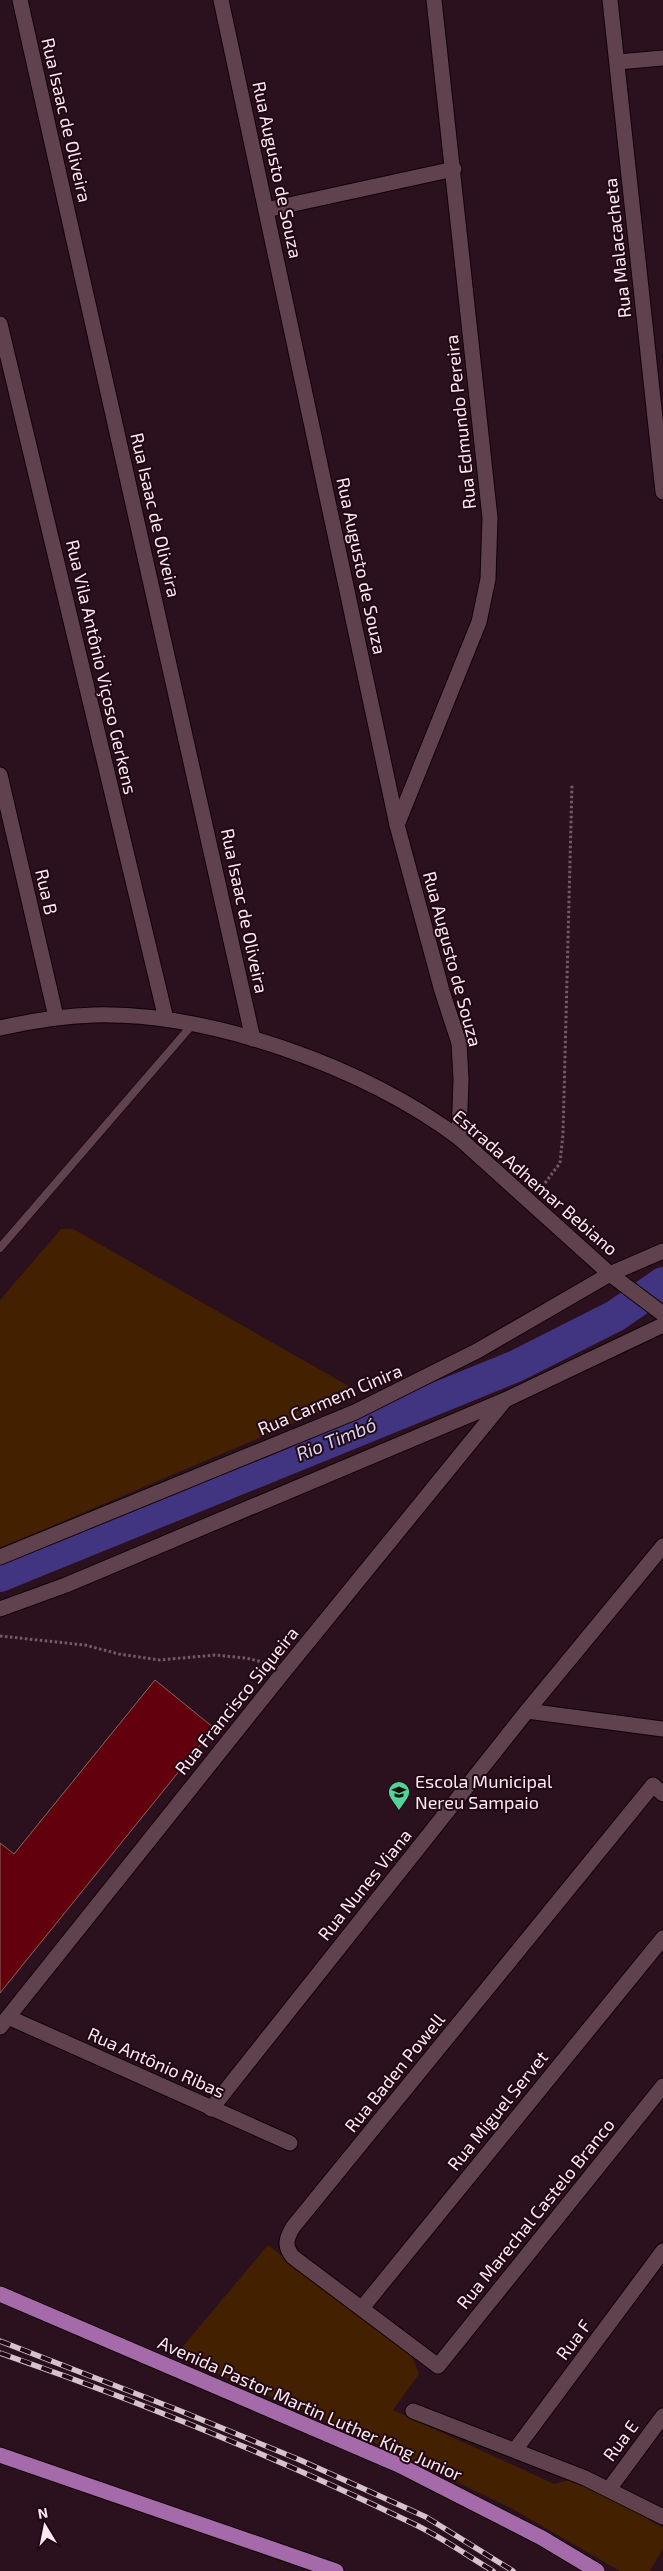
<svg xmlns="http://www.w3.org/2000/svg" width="663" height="2571" font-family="'Exo 2',sans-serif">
  <defs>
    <filter id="shadow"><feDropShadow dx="-4.5" dy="4.5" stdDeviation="0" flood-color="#0009"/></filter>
  </defs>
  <rect width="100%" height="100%" fill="#2b111d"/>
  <g fill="#432100">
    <path d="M61,1229H73L352,1388L348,1400L0,1548V1300Z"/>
    <path d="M268,2245L412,2356L419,2374L393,2410L554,2484L577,2478L663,2528V2548L650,2571H620L509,2507L328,2421L175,2356Z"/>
  </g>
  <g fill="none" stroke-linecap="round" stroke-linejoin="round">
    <path stroke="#413582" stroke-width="32" d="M0,1576L516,1366L615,1316L663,1283"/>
  </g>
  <path fill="#64060a" stroke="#85635f" filter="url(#shadow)" d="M155,1680L214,1728L0,1993V1843L14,1854Z"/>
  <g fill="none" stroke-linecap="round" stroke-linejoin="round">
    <g stroke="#120107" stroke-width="9">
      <path id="lane" d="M0,1248L192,1025"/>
    </g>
    <g stroke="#120107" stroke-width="17">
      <g id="street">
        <path d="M20,0L253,1039"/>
        <path d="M221,0L397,825L442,991L459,1043L461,1079L459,1138"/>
        <path d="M610,0L663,492"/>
        <path d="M618,62L663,58"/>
        <path d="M266,210L454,169"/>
        <path d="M0,324L166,1019"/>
        <path d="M0,775L56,1017"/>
        <path d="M397,825L479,622L488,579L490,518L434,0"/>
        <path d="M0,1557L355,1412L477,1351L610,1274L663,1251"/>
        <path d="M0,1609L66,1585L505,1400L663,1325"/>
        <path d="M527,1711L663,1729"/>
        <path d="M663,1794L653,1785L293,2227C286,2239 284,2246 293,2257L438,2366L663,2086"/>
        <path d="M8,2017L290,2143"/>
        <path d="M0,2027L286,1669L505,1400"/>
        <path d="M211,2109L527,1711L663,1546"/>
        <path d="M362,2308L663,1938"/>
        <path d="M413,2411L585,2478L663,2517"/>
        <path d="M515,2450L663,2251"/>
        <path d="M609,2489L663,2416"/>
      </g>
    </g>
    <g stroke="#120107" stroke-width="17">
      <path id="secondary" d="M0,1028C31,1021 62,1016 94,1015C211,1012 367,1068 459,1138L610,1274L663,1314"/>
    </g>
    <g stroke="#120107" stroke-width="17">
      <g id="primary">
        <path d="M0,2294L399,2465L542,2538L597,2571"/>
        <path d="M0,2455L336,2571"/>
      </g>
    </g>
    <g stroke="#735b65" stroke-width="3" stroke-dasharray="2.5 2.5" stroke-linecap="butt">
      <path d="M539,1191L560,1163L563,1134L572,784"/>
      <path d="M0,1636L85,1645L119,1654L159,1660L216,1655L246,1658L271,1664"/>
    </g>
    <use href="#lane" stroke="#60424e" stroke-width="8"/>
    <use href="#street" stroke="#60424e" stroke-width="15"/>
    <use href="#secondary" stroke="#60424e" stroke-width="15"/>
    <use href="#primary" stroke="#a56aaa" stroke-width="15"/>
    <g stroke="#d6c2ca" stroke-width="5.5">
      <g id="rail">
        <path d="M0,2341L178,2410L300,2460L426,2517L513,2571"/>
        <path d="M0,2353C142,2402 283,2460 418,2526C444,2539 468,2556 493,2571"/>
      </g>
    </g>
    <use href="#rail" stroke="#210814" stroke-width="4" stroke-dasharray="11" stroke-linecap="butt"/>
  </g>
  <defs>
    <g id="school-pin" transform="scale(1.125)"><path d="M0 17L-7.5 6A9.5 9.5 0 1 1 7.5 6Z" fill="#52d397" stroke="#210814"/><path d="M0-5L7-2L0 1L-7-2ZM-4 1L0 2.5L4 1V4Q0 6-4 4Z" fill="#111"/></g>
  </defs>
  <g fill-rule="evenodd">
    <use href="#school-pin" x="399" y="1792"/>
  </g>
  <g text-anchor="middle" stroke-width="4" stroke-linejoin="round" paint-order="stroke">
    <g font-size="18" fill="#fce9f0" stroke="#210814">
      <text transform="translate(66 120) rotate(77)" y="6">Rua Isaac de Oliveira</text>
      <text transform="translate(277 170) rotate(78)" y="6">Rua Augusto de Souza</text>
      <text transform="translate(618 248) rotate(-96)" y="6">Rua Malacacheta</text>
      <text transform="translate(461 422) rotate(-96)" y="6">Rua Edmundo Pereira</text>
      <text transform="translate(155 515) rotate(77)" y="6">Rua Isaac de Oliveira</text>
      <text transform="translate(361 566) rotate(78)" y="6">Rua Augusto de Souza</text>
      <text transform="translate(101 667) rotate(77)" y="6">Rua Vila Antônio Viçoso Gerkens</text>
      <text transform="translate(46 892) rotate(77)" y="6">Rua B</text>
      <text transform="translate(244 911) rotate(78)" y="6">Rua Isaac de Oliveira</text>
      <text transform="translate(452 959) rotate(75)" y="6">Rua Augusto de Souza</text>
      <text transform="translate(535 1183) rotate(41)" y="6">Estrada Adhemar Bebiano</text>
      <text transform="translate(330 1400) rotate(-23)" y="6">Rua Carmem Cinira</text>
      <text transform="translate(237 1701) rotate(-51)" y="6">Rua Francisco Siqueira</text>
      <text transform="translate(365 1885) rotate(-51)" y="6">Rua Nunes Viana</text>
      <text transform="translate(156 2063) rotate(24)" y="6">Rua Antônio Ribas</text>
      <text transform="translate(395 2073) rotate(-51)" y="6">Rua Baden Powell</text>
      <text transform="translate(498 2111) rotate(-51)" y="6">Rua Miguel Servet</text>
      <text transform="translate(536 2214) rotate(-51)" y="6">Rua Marechal Castelo Branco</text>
      <text transform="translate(574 2340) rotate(-53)" y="6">Rua F</text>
      <text transform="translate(310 2409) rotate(24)" y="6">Avenida Pastor Martin Luther King Junior</text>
      <text transform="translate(621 2441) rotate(-53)" y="6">Rua E</text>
    </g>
    <g font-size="18" fill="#fce9f0" stroke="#210814" text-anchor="start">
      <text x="415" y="1788">Escola Municipal<tspan x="415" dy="21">Nereu Sampaio</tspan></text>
    </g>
    <g font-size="19" font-style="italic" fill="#d5d5ec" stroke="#210814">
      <text transform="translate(336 1439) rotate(-22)" y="7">Rio Timbó</text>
    </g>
  </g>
  <g transform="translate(45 2526) rotate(350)" stroke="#210814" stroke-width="4" paint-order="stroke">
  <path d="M0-4L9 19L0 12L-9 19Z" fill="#fce9f0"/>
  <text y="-8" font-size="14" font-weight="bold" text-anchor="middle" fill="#fce9f0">N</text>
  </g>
</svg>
